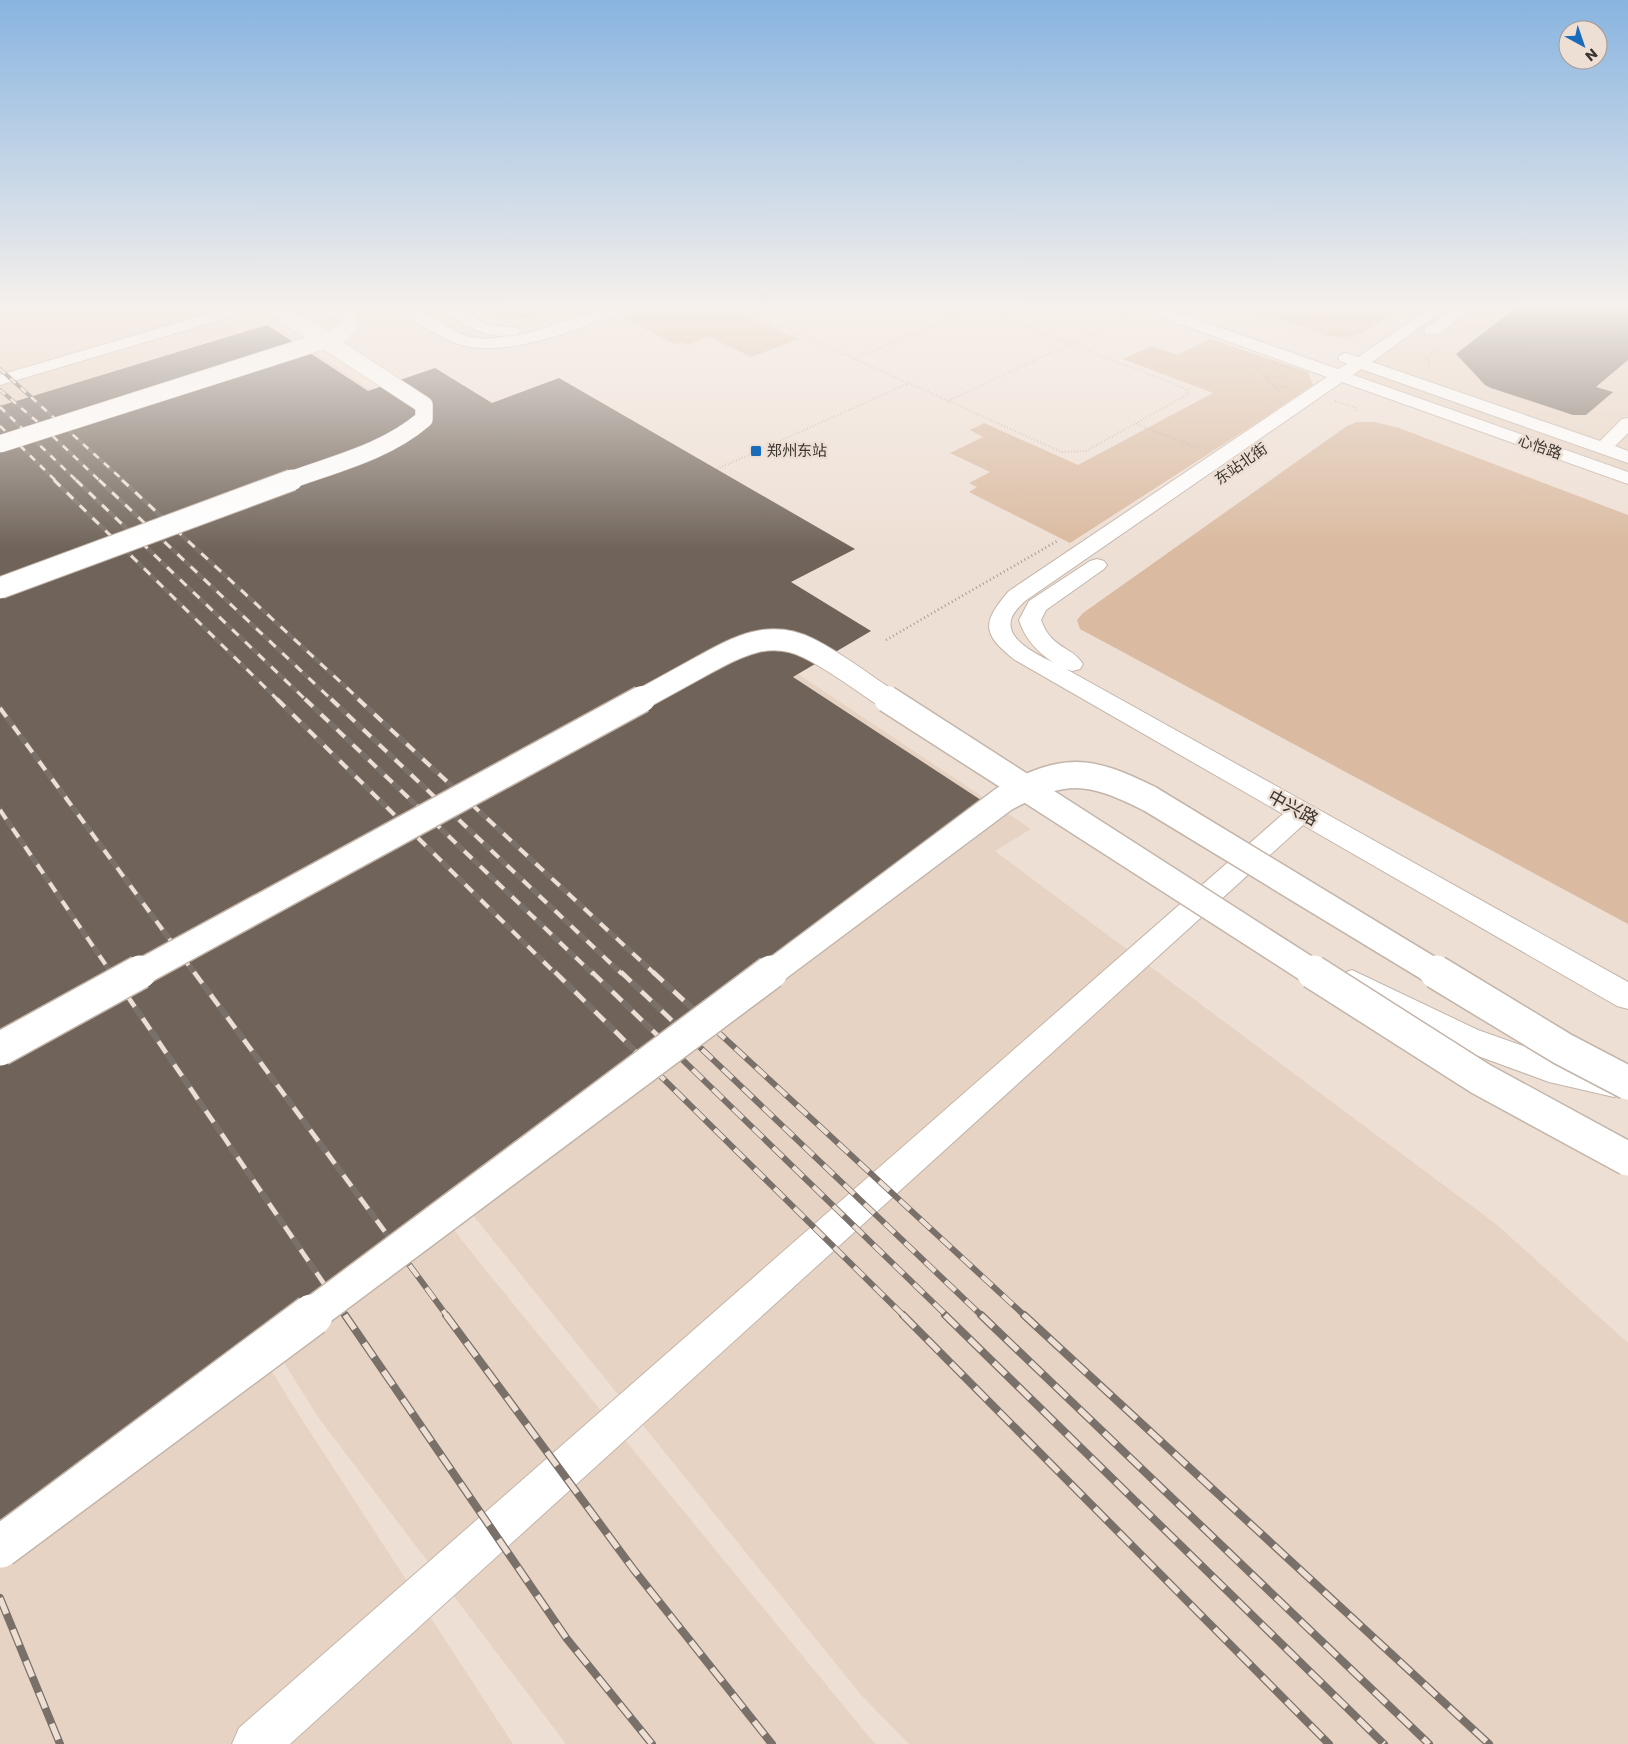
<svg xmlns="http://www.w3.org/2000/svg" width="1628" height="1744" font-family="Poppins,'Noto Sans SC',sans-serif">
  <rect width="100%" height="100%" fill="#eedfd4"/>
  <g fill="#e7d3c3">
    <path d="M0,305H201L248,340L281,330L1031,829L995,851L1496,1224L1628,1343V1744H909L862,1696L0,631Z"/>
    <path d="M1454,305H1628V471L1352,374Z"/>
    <path d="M0,648L483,1267L875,1744H566L318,1417L0,910Z"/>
    <path d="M0,933L297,1412L513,1744H0Z"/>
  </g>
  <g fill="#dabaa0">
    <path d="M478,305H563C546,310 521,323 502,318C494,316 485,309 478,305Z"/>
    <path d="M662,305H763L742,313L799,339L751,357L709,337L687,345L680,342L674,344L623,317Z"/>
    <path d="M1237,305H1404C1388,315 1371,331 1353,336C1344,338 1334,336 1325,335Z"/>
    <path d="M1210,339L1308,372L1313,385L1258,422L1070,543L969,492L977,487L969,483L990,472L950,453L983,437L970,430L984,423L1078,465L1213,393L1123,359L1152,346L1177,355Z"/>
    <path d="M1357,422H1374L1399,428L1628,515V924L1080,629L1077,620L1083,613L1347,426Z"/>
  </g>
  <g fill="#70645a">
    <path d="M1519,305H1628V360L1596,387L1613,392L1586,415H1573L1491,388L1485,385L1456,354Z"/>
    <path d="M267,325L368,391L435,368L492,403L559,378L855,549L791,582L871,631L793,677L987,804L0,1521V406Z"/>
  </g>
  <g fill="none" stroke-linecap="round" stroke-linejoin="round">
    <g stroke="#c3b5aa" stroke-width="2">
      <g id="minor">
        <path d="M238,305H262L260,308L0,385V375Z"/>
        <path d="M394,305H412L458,333L470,337L485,339L525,334L614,305H637L635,308C589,324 515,357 466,346C451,343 438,335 425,327C415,321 400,314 394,305Z"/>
        <path d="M434,305H453L488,325L518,328L520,331L518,334C487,342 461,322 436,308Z"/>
        <path d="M1134,305H1156L1338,369L1347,364L1340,361L1338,358L1340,355L1346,353L1358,357L1434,305H1451L1372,362L1600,441L1622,419L1628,418V433L1615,446L1628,451V463L1361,369L1353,375L1628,472V484L1342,382L1025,601C1019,607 1013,612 1011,620C1006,641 1039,655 1054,663C1037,652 1025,639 1019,620L1029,601L1090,561L1097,559L1104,561L1107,565L1104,569L1046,610L1041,620C1052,650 1071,645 1083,664L1080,669L1072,671L1066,669L1628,982V1009L1617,1006L1303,825L290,1744H232L239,1728L1283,814L1015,660C981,634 982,622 1009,591L1327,377L1136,308Z"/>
        <path d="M1459,305H1476L1438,334H1426L1424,331L1426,328Z"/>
        <path d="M1352,970L1478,1030L1560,1059L1625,1073C1628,1080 1628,1086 1625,1093L1614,1097L1549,1082L1456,1048L1341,990L1337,982L1341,974Z"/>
      </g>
    </g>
    <g stroke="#a39890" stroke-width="2" stroke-dasharray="0.5 2.5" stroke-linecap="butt">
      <path d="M772,305L761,309L759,316L1062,452L1086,451L1189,394L1184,388L971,305"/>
      <path d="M1097,305L1125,315"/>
      <path d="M1228,305C1272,321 1316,342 1364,337"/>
      <path d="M648,311L667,305"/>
      <path d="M1290,326L1329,316L1353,305"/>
      <path d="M853,359L983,305"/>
      <path d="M1254,365L1281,393"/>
      <path d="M1430,367L1427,358L1439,348"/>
      <path d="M1266,378L1286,376"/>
      <path d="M1275,386L1289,387"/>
      <path d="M948,401L1128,317"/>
      <path d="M1335,401L1355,407L1357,412"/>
      <path d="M1136,424L1198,448"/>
      <path d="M717,469L907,384"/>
    </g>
    <path stroke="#a39890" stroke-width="2.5" stroke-dasharray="1 3" stroke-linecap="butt" d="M886,640L1057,541"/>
    <use href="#minor" fill="#fff" fill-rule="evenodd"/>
    <g stroke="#797169" stroke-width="4">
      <g id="rail-far4">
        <path d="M0,369L124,481"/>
        <path d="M0,390L40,424L100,481"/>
        <path d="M0,407L77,481"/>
        <path d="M0,426L56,481"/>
      </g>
    </g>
    <g stroke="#797169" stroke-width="4.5">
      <g id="rail-far3">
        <path d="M54,480L278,700"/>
        <path d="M76,480L306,700"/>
        <path d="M99,480L332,700"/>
        <path d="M122,480L360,700"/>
      </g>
    </g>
    <g stroke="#797169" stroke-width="5.5">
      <g id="rail-far2">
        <path d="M277,699L556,974"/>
        <path d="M305,699L593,974"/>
        <path d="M331,699L622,974"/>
        <path d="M358,699L655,974"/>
        <path d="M0,708L195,974"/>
        <path d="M0,810L112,974"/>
      </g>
    </g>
    <g stroke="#797169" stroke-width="6">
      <g id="rail-far1">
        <path d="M111,972L346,1316"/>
        <path d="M194,972L447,1316"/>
        <path d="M555,972L904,1316"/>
        <path d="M592,972L947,1316"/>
        <path d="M621,972L982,1316"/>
        <path d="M653,972L1025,1316"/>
      </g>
    </g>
    <g stroke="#797169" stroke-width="8">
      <g id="rail">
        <path d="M345,1315L567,1639L652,1744"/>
        <path d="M446,1315L634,1570L772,1744"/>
        <path d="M903,1315L1329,1744"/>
        <path d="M945,1315L1384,1744"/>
        <path d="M981,1315L1429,1744"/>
        <path d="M1024,1315L1489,1744"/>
        <path d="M0,1598L60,1744"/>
      </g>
    </g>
    <use href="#rail-far4" stroke="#eedfd4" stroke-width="2.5" stroke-dasharray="7" stroke-linecap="butt"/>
    <use href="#rail-far3" stroke="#eedfd4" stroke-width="3" stroke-dasharray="9" stroke-linecap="butt"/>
    <use href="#rail-far2" stroke="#eedfd4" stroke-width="4" stroke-dasharray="11" stroke-linecap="butt"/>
    <use href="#rail-far1" stroke="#eedfd4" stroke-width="4.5" stroke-dasharray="14" stroke-linecap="butt"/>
    <use href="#rail" stroke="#eedfd4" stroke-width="5.5" stroke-dasharray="17" stroke-linecap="butt"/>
    <g stroke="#c3b5aa" stroke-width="18" stroke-linecap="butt">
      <g id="minor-bridge-far4">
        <path d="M271,305L424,405V419C386,452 334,464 288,481"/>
        <path d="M0,444L329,339L342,333L349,324L348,316L330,305"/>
      </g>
    </g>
    <g stroke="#c3b5aa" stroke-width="23" stroke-linecap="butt">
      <g id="minor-bridge-far3">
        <path d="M0,588L292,480"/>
        <path d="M640,700C660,689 680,678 700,667C735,648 768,628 808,648C835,661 863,683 889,700"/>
      </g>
    </g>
    <g stroke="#c3b5aa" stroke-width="29" stroke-linecap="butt">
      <g id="minor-bridge-far2">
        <path d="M887,699L1315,974"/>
        <path d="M138,974L642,699"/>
        <path d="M770,974L1004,799C1065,766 1088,768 1150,799L1438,974"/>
      </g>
    </g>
    <g stroke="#c3b5aa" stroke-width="36" stroke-linecap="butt">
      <g id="minor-bridge-far1">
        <path d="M1313,972L1481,1079L1628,1159"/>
        <path d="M1436,972L1563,1049L1628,1083"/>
        <path d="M0,1049L140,972"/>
        <path d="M310,1316L771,972"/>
      </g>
    </g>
    <g stroke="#c3b5aa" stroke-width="44" stroke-linecap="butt">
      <path id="minor-bridge" d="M0,1547L312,1315"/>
    </g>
    <use href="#minor-bridge-far4" stroke="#fff" stroke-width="17"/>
    <use href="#minor-bridge-far3" stroke="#fff" stroke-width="21"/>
    <use href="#minor-bridge-far2" stroke="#fff" stroke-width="26"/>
    <use href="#minor-bridge-far1" stroke="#fff" stroke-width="33"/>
    <use href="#minor-bridge" stroke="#fff" stroke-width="41"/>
  </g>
  <linearGradient id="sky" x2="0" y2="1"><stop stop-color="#88b4e0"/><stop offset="0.56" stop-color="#f7f1ec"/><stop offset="1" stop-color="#f7f1ec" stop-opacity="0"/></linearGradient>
  <rect width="1628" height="549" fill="url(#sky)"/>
  <rect fill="#186cba" stroke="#eedfd4" stroke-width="2" x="750" y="445" width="12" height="12" rx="2.5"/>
  <g text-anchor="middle" stroke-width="5" stroke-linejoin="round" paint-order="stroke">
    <g font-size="15" fill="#39342f" stroke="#eedfd4">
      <text transform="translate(1540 447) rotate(19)" y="5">心怡路</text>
      <text transform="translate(1241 464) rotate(-35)" y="5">东站北街</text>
    </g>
    <g font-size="15" fill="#39342f" stroke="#eedfd4" text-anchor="start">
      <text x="767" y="456">郑州东站</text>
    </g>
    <g font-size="18" fill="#39342f" stroke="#eedfd4">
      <text transform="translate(1293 808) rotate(29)" y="6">中兴路</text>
    </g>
  </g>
  <g transform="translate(1583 45) rotate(140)"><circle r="24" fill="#eedfd4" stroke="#a69b92"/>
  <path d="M0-4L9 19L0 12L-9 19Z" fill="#186cba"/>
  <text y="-8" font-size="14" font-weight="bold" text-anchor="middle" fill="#39342f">N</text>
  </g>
</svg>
